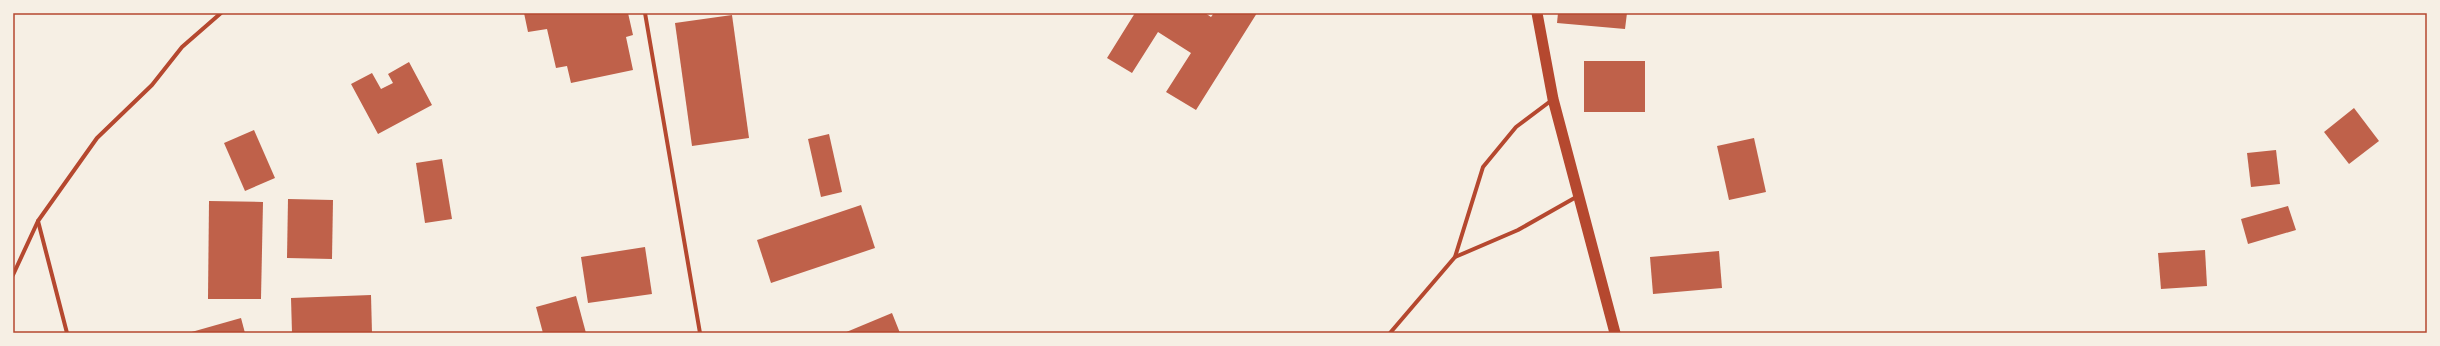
<svg xmlns="http://www.w3.org/2000/svg" width="2440" height="346" font-family="'Nunito Sans',sans-serif">
  <rect width="100%" height="100%" fill="#f6efe4"/>
  <g fill="#bf614a">
    <path d="M524,13H628L633,35L626,37L633,70L571,83L567,66L556,68L547,29L528,32Z"/>
    <path d="M1135,13H1205L1211,17L1214,13H1257L1196,110L1166,92L1191,53L1158,32L1132,73L1107,58Z"/>
    <path d="M1558,13H1627L1625,29L1557,23Z"/>
    <path d="M732,15L749,138L692,146L675,23Z"/>
    <rect x="1584" y="61" width="61" height="51"/>
    <path d="M409,62L432,105L378,134L351,84L372,73L381,89L393,83L388,74Z"/>
    <path d="M2354,108L2379,141L2349,164L2324,132Z"/>
    <path d="M254,130L275,178L245,191L224,143Z"/>
    <path d="M829,134L842,192L821,197L808,139Z"/>
    <path d="M1754,138L1766,192L1729,200L1717,146Z"/>
    <path d="M2276,150L2280,184L2251,187L2247,153Z"/>
    <path d="M442,159L452,219L425,223L416,163Z"/>
    <path d="M288,199L333,200L332,259L287,258Z"/>
    <path d="M209,201L263,202L261,299H208Z"/>
    <path d="M861,205L875,248L771,283L757,240Z"/>
    <path d="M2288,206L2296,230L2248,244L2241,219Z"/>
    <path d="M645,247L652,294L588,303L581,257Z"/>
    <path d="M2205,250L2207,286L2161,289L2158,253Z"/>
    <path d="M1719,251L1722,288L1653,294L1650,257Z"/>
    <path d="M371,295L372,333H292L291,298Z"/>
    <path d="M576,296L586,333H543L536,307Z"/>
    <path d="M892,313L900,333H844Z"/>
    <path d="M241,318L245,333H188Z"/>
  </g>
  <g fill="none" stroke-linecap="round" stroke-linejoin="round">
    <g stroke="#b5482f" stroke-width="4">
      <path d="M645,13L700,333"/>
      <path d="M1455,257L1518,230L1578,196"/>
      <path d="M13,275L38,221"/>
      <path d="M67,333L38,221L97,138L152,85L182,47L221,13"/>
      <path d="M1390,333L1455,257L1483,167L1516,127L1552,100"/>
    </g>
    <path stroke="#b5482f" stroke-width="11" d="M1537,13L1553,99L1615,333"/>
  </g>
  <rect width="2440" height="346" fill="none" stroke="#f6efe4" stroke-width="28"/>
  <rect x="14" y="14" width="2412" height="318" fill="none" stroke="#b5482f" stroke-width="1.5"/>
</svg>
